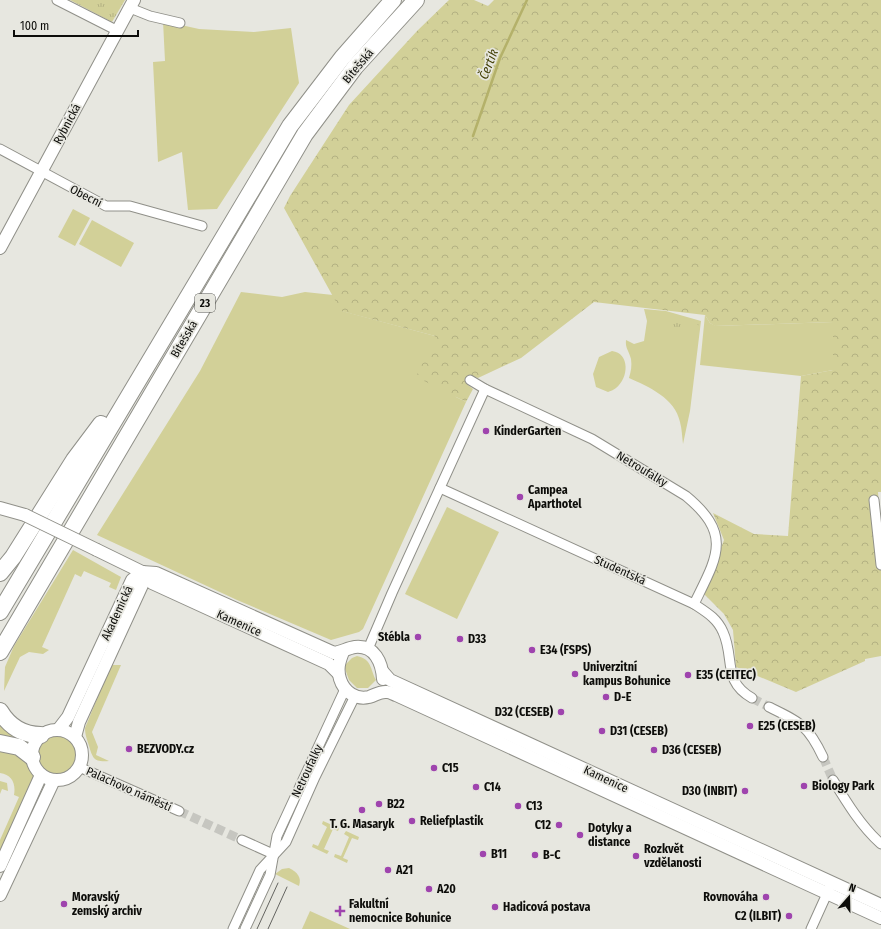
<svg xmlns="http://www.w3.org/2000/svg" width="881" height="929" font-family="'Fira Sans Condensed',sans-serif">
  <defs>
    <pattern id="forest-crowns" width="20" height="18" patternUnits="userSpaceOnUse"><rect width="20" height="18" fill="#d2d098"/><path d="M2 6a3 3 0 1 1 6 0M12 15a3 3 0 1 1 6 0" fill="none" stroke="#b3b182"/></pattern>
    <pattern id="park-tufts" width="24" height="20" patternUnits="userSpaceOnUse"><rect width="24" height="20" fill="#d2d098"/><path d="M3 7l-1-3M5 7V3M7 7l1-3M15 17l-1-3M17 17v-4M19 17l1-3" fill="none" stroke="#b3b182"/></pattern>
  </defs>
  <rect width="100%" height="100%" fill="#e7e7e0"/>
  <g fill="#d2d098">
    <path d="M163,21L199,29L254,32L291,28L299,83L217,209L188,210L182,152L158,162L153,62L165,61Z"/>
    <path d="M73,209L90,218L75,246L58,237Z"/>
    <path d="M92,220L134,243L121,267L79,244Z"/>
    <path d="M241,292L282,297L305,292L333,295L342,311L435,336L456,397L466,402L363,629L359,632L331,640L237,600L97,535L200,371Z"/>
    <path d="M644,309L666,311L701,321L690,411L683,444C682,437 682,429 680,422C675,398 649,387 629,378C631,371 632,366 631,359C629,351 625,348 626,340L634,344L644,341L647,321Z"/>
    <path d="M705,315L710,323L716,326L833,322V370L801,376L700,365Z"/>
    <path d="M612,351C630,353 629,378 616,388C614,390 610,391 608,392L596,387L593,374L599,357Z"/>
    <path d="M447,507L499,532L457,619L405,594Z"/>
    <path d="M73,550L121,577L116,590L109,587L111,583L84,571L81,577L75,574L42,647L49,650L43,654L29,652L20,657L4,691L5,667L14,646Z"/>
    <path d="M357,656C372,659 370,669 376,680L368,688H357L349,680L344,666L352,658Z"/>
    <path d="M111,665H121L92,732L98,747L96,755L109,761C94,762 93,759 89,746C87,739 85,735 85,728Z"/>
    <path d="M0,719L33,739L28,750L0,739Z"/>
    <circle cx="57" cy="756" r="21"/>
    <path d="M0,747L27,756C30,767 38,777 29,787L0,851V840L19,797L14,795C16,783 12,775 0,773Z"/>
    <path d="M0,781L7,783L8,791L2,789L0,794Z"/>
    <path d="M323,821L339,828L338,831L333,829L324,849L329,851L327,854L312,847L313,844L318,846L327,827L322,824Z"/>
    <path d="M346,831L359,837L358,840L352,838L343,858L348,860L347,863L334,857L335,854L341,856L349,837L344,834Z"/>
    <path d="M289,868C297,872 302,877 299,886L275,874L282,869Z"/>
    <path d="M310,911L350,929H302Z"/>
  </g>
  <path fill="url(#forest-crowns)" d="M449,0H474L488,6L494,0H881V492H878L881,529V656L865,659V661L796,692L736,667L733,630L724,614L704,594L724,540L713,513L754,534L788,536L801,376L833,370V322L715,326L710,323L705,315L594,302L521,358L478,378L472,376L468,385L473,389L466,402L416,377L435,336L341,311L284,208L290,196L349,105L417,31Z"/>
  <g fill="url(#park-tufts)">
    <path d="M70,0H125L112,22Z"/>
    <path d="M671,314L699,322L698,326L680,335L669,323Z"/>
  </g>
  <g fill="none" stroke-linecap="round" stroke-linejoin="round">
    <path stroke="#b4b16a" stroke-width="2.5" d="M473,136L500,58L527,0"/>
    <g stroke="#c6c6c0" stroke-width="9" stroke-dasharray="9 4.5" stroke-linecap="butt">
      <path d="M752,698L769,707"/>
      <path d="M823,757L833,780"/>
      <path d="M179,811L242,840"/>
    </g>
    <g stroke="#909089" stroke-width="11">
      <g id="minor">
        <path d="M57,0L118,31"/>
        <path d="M130,8L150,16L180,23"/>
        <path d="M0,149L106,206H130L202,226"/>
        <path d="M470,380L485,389L592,439L686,496C733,535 717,557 694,604"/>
        <path d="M440,488L694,604C706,612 717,618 723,632C735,658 722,681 752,698"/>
        <path d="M874,500L881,565"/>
        <path d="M368,649L392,593L485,389"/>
        <path d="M769,707C800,722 808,725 823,757"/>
        <path d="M79,767L179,811"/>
        <path d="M833,780C847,803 861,826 881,844"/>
        <path d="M242,840L273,854"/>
        <path d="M233,929L260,870L286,842L315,777L355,696"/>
        <path d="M245,929L270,875L277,836L345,689"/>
        <path d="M811,929L830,887"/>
      </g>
    </g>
    <g stroke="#909089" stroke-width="14">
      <g id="tertiary">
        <path d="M0,248L134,0"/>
        <path d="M0,508L25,515"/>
        <path d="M97,550L142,572L152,583L329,664L338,673"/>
        <path d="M142,572L156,573L334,653C341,652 348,648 355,647C375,645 382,663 383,679"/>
        <path d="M343,652C339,662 337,669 340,679C344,692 356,700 369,697C376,695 380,691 387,692C390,692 393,694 396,695L881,918"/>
        <path d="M383,672L390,680L881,905"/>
        <circle cx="57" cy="755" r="25"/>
        <path d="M58,730L68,717L132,580L142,572"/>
        <path d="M75,737L79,722L142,585V572"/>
        <path d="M0,866L41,775"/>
        <path d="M0,895L54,780"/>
      </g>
    </g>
    <g stroke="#909089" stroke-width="18">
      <g id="trunk">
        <path d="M0,573L13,557L74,460L101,424"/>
        <path d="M0,612L290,126L342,58L393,0"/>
        <path d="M0,652L305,134L355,67L416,0"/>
        <path d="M0,711C9,726 23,735 41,735"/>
        <path d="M0,743L19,747L32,757"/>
      </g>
    </g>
    <use href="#minor" stroke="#fff" stroke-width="9"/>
    <use href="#tertiary" stroke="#fff" stroke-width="12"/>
    <use href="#trunk" stroke="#fff" stroke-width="16"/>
    <g stroke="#646460" stroke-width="1">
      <path d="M257,929L278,883"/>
      <path d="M268,929L287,887"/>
    </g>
    <g stroke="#909089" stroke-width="14" stroke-linecap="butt">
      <path id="tertiary-bridge" d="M25,515L97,550"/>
    </g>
    <use href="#tertiary-bridge" stroke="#fff" stroke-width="12"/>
  </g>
  <g fill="#9f44ae" stroke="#e7e7e0" stroke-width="1.5">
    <circle cx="486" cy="431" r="4"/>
    <circle cx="520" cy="497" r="4"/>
    <circle cx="418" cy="637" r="4"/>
    <circle cx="460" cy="639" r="4"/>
    <circle cx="532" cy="650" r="4"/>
    <circle cx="575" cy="674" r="4"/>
    <circle cx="688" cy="675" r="4"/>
    <circle cx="606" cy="697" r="4"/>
    <circle cx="561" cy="712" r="4"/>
    <circle cx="750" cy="726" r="4"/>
    <circle cx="602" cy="731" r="4"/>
    <circle cx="129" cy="749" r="4"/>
    <circle cx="654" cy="750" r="4"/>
    <circle cx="434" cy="768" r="4"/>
    <circle cx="804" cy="786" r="4"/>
    <circle cx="476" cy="787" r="4"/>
    <circle cx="745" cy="791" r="4"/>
    <circle cx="379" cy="804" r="4"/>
    <circle cx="518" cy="806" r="4"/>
    <circle cx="362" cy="810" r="4"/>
    <circle cx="412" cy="821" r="4"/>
    <circle cx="559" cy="825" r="4"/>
    <circle cx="580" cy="835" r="4"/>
    <circle cx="483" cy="854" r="4"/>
    <circle cx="535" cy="855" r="4"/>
    <circle cx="636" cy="856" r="4"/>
    <circle cx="388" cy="870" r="4"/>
    <circle cx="429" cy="889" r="4"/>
    <circle cx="766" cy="897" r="4"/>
    <circle cx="64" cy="904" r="4"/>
    <circle cx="495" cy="907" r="4"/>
    <path d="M338 905h4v4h4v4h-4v4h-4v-4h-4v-4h4z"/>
    <circle cx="789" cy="916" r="4"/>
  </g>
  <g text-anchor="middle" stroke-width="3.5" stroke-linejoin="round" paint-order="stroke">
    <rect fill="#e7e7e0" stroke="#4e4e4a" stroke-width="1" x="195" y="294" width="20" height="18" rx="3"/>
    <g font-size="11" font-weight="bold" fill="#0d0d0a">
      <text x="205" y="307">23</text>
    </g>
    <g font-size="12" fill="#0d0d0a" stroke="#e7e7e0">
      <text transform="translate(358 66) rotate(-50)" y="4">Bítešská</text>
      <text transform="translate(67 124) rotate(-62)" y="4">Rybnická</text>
      <text transform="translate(86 196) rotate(27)" y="4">Obecní</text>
      <text transform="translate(184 339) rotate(-60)" y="4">Bítešská</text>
      <text transform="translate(642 469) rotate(31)" y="4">Netroufalky</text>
      <text transform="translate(620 570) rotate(24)" y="4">Studentská</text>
      <text transform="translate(117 613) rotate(-65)" y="4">Akademická</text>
      <text transform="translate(239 623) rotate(24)" y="4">Kamenice</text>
      <text transform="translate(307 771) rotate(-65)" y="4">Netroufalky</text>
      <text transform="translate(606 779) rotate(25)" y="4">Kamenice</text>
      <text transform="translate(129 789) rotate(24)" y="4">Palachovo náměstí</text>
    </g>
    <g font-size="12" font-weight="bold" fill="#0d0d0a" stroke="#e7e7e0" text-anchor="start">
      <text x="494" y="435">KinderGarten</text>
      <text x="528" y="494">Campea<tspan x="528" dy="14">Aparthotel</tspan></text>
      <text x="410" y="641" text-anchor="end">Stébla</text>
      <text x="468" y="643">D33</text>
      <text x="540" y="654">E34 (FSPS)</text>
      <text x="583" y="671">Univerzitní<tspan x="583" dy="14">kampus Bohunice</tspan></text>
      <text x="696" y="679">E35 (CEITEC)</text>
      <text x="614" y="701">D-E</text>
      <text x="553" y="716" text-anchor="end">D32 (CESEB)</text>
      <text x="758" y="730">E25 (CESEB)</text>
      <text x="610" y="735">D31 (CESEB)</text>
      <text x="137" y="753">BEZVODY.cz</text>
      <text x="662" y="754">D36 (CESEB)</text>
      <text x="442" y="772">C15</text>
      <text x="812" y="790">Biology Park</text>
      <text x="484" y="791">C14</text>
      <text x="737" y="795" text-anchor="end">D30 (INBIT)</text>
      <text x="387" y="808">B22</text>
      <text x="526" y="810">C13</text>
      <text x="420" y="825">Reliefplastik</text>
      <text x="362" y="828" text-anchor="middle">T. G. Masaryk</text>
      <text x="551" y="829" text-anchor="end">C12</text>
      <text x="588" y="832">Dotyky a<tspan x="588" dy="14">distance</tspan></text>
      <text x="644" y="853">Rozkvět<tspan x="644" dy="14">vzdělanosti</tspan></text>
      <text x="491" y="858">B11</text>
      <text x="543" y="859">B-C</text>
      <text x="396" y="874">A21</text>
      <text x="437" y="893">A20</text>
      <text x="72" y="901">Moravský<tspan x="72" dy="14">zemský archiv</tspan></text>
      <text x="758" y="901" text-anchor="end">Rovnováha</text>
      <text x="349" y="908">Fakultní<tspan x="349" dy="14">nemocnice Bohunice</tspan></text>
      <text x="503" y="911">Hadicová postava</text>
      <text x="781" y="920" text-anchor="end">C2 (ILBIT)</text>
    </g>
    <g font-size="13" font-style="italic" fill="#413e03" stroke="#e7e7e0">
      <text transform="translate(488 64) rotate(-69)" y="5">Čertík</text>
    </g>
  </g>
  <g transform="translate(849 897) rotate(20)" stroke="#e7e7e0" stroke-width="3" paint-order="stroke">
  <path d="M0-3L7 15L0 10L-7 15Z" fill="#0d0d0a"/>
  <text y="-6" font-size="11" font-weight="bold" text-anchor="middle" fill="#0d0d0a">N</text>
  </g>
  <path d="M14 30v6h124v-6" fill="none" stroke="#0d0d0a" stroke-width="2"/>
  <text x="20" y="30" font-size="12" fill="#0d0d0a" stroke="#e7e7e0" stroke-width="3" paint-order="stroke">100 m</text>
</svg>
